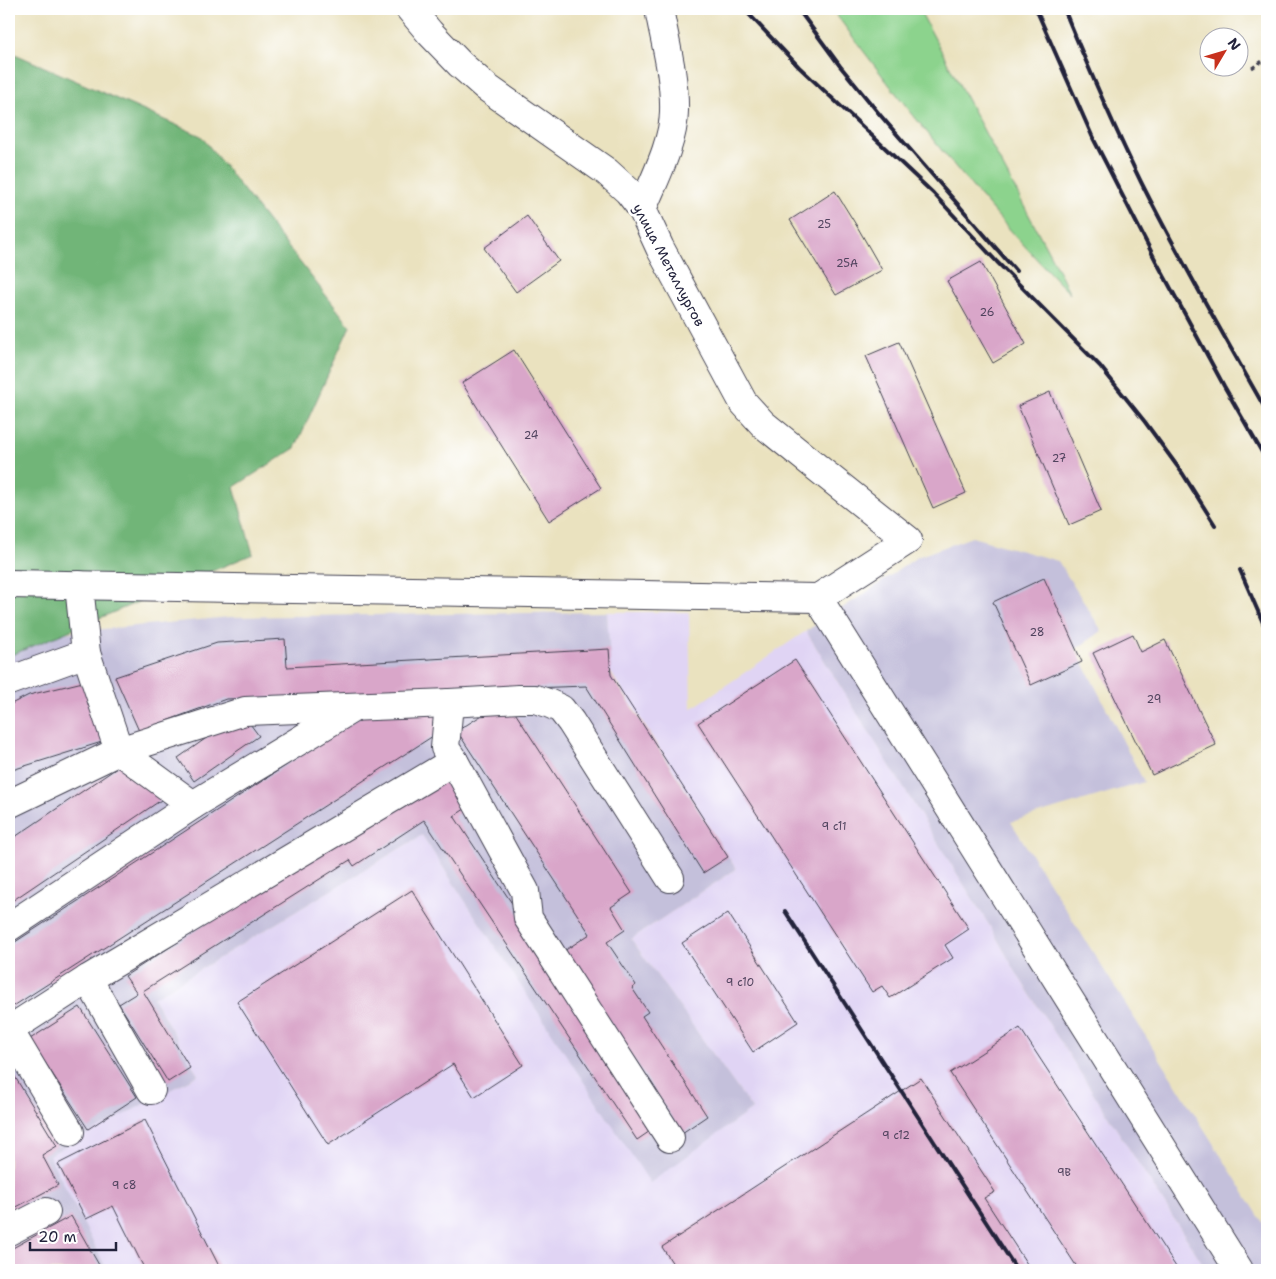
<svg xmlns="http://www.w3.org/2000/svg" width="1276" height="1279" font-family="'Shantell Sans',sans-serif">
  <rect width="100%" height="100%" fill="#fff"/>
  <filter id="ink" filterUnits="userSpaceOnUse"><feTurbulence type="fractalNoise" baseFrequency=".02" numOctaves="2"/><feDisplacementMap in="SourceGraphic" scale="10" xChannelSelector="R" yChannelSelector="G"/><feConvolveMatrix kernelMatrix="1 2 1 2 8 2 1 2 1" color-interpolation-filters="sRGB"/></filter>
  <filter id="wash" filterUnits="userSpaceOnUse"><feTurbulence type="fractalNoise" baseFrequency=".0096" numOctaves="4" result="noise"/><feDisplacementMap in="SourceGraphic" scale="20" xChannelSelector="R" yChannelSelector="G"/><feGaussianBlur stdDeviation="1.12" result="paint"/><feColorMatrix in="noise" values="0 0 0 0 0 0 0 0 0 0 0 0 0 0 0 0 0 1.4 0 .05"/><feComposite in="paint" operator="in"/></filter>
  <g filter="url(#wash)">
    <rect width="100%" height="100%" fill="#eae2bf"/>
    <path fill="#e0d4f4" d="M607,612H689L691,709L806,631L991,928L1019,977L1207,1270H107L48,1155L198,1075L153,998L422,835L650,1182L752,1109L631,939L736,869L610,671Z"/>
    <g fill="#c4c0db">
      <path d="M972,537L1058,561L1102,631L1076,649L1144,782L1011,822L1267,1229V1270H1207L1019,977L991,928L806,631L864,594L917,557Z"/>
      <path d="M607,612L611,675L736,869L631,939L752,1109L650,1183L422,835L153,998L198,1075L49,1155L107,1270H9V638L230,617Z"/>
    </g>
    <path fill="#8cd38d" stroke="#577a64" d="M832,9H919L1062,277L1070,294C983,205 905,108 832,9Z"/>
    <path fill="#71b578" stroke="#4a6c5a" d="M15,54L201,136L350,326L295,448L234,487L253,554L9,656V58Z"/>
    <g id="blocks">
      <g fill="#d9a6c9">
        <path d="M835,191L858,228L882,270L836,295L790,220Z"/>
        <path d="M527,216L559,261L516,292L484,248Z"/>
        <path d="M981,262L1026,344L993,363L947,281Z"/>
        <path d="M899,342L966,493L933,508L866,356Z"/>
        <path d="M514,350L601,488L549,521L462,383Z"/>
        <path d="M1050,392L1101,511L1069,525L1018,406Z"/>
        <path d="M1044,578L1082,662L1031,685L993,602Z"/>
        <path d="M1133,634L1141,652L1165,640L1216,745L1152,775L1093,653Z"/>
        <path d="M285,639L287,667L609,649L611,675L728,857L703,873L586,686L226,699L139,731L115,677L217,643Z"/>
        <path d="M795,660L969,929L945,945L953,958L890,998L882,986L872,992L698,723Z"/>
        <path d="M87,681L105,741L9,771V705L29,695Z"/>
        <path d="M397,693L431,705L447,727L9,1009V946Z"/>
        <path d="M512,708L632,893L611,907L625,930L607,942L636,985L632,988L648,1012L642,1016L707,1116L682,1133L564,951L590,934L457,731L487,712Z"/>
        <path d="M242,713L259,736L194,781L178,758Z"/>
        <path d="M142,751L170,794L9,903V841Z"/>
        <path d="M447,769L471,805L454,816L659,1125L637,1140L424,820L354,866L350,860L143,991L190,1068L168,1082L119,1004L137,993L125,976Z"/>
        <path d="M412,890L523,1065L474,1097L453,1064L328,1145L237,1002Z"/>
        <path d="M728,913L798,1022L753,1052L682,943Z"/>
        <path d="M80,1007L137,1097L88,1129L30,1039Z"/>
        <path d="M1020,1028L1178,1270H1079L950,1073Z"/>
        <path d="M9,1067L57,1146L42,1155L58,1185L9,1211Z"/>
        <path d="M921,1078L995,1192L984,1198L1031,1270H677L662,1247Z"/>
        <path d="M145,1120L221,1270H145L113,1206L86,1219L58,1164Z"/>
        <path d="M71,1216L99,1265L89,1270H9V1250Z"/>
      </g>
    </g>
  </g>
  <g filter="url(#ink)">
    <use href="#blocks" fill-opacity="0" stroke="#403f4f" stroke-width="1"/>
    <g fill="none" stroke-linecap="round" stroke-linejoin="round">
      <g stroke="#403f4f" stroke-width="30">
        <g id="minor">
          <path d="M642,209C654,180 674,142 674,111C675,77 665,42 659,9"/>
          <path d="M9,584L818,598L908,540L820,470L763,424L743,402L660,248L642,209L628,191L607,172L486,87L460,64L430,33L410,9"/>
          <path d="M818,598L1239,1270"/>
          <path d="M9,681L86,653"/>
          <path d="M449,703L445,748L454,761L525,891L528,918L670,1138"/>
          <path d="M119,751L245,711L449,703L519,699H535L548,703L561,709L571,722L670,878"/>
          <path d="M119,751L193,805"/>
          <path d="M9,804L119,751L86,653L79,585"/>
          <path d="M9,927L193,805L353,708"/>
          <path d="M88,979L151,1090"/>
          <path d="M9,1030L88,979L454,761"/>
          <path d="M9,1030L70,1132"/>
          <path d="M9,1231L46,1212"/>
        </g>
      </g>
      <path stroke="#403f4f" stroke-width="3" stroke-dasharray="4 4" stroke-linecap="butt" d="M1252,68L1267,58"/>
      <use href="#minor" stroke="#fff" stroke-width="28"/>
      <g stroke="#22223b" stroke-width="4">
        <path d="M744,9L799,67L933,193L997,262L1100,366L1145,422L1183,474L1215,525"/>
        <path d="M798,9L840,66L881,116L1016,271"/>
        <path d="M1036,9L1093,138L1156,261L1224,386L1267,461"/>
        <path d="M1064,9C1088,67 1113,125 1141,182C1180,260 1224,336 1267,412"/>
        <path d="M1240,570L1267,632"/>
        <path d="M785,911L1017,1270"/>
      </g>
    </g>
  </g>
  <g text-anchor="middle" stroke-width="5" stroke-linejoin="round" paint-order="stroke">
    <g font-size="11" fill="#50435e">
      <text x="824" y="228">25</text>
      <text x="847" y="267">25А</text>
      <text x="987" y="316">26</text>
      <text x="531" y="439">24</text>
      <text x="1059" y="462">27</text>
      <text x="1037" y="636">28</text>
      <text x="1154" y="703">29</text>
      <text x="834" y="830">9 с11</text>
      <text x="740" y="986">9 с10</text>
      <text x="896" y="1139">9 с12</text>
      <text x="1064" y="1176">9В</text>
      <text x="124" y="1189">9 с8</text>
    </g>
    <g font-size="14" fill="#22223b" stroke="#fff">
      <text transform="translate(669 265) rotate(62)" y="5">улица Металлургов</text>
    </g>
  </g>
  <rect width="1276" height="1279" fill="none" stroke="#fff" stroke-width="30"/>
  <g transform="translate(1224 52) rotate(52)"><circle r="24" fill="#ffffff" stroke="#a7a7b1"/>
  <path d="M0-4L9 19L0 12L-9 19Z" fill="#c8321e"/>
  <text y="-8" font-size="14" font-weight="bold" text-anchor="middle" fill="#22223b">N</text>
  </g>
  <path d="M30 1242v8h86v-8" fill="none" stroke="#22223b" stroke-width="2.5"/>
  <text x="38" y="1242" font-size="15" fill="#22223b" stroke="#ffffff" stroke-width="4" paint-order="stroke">20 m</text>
</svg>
